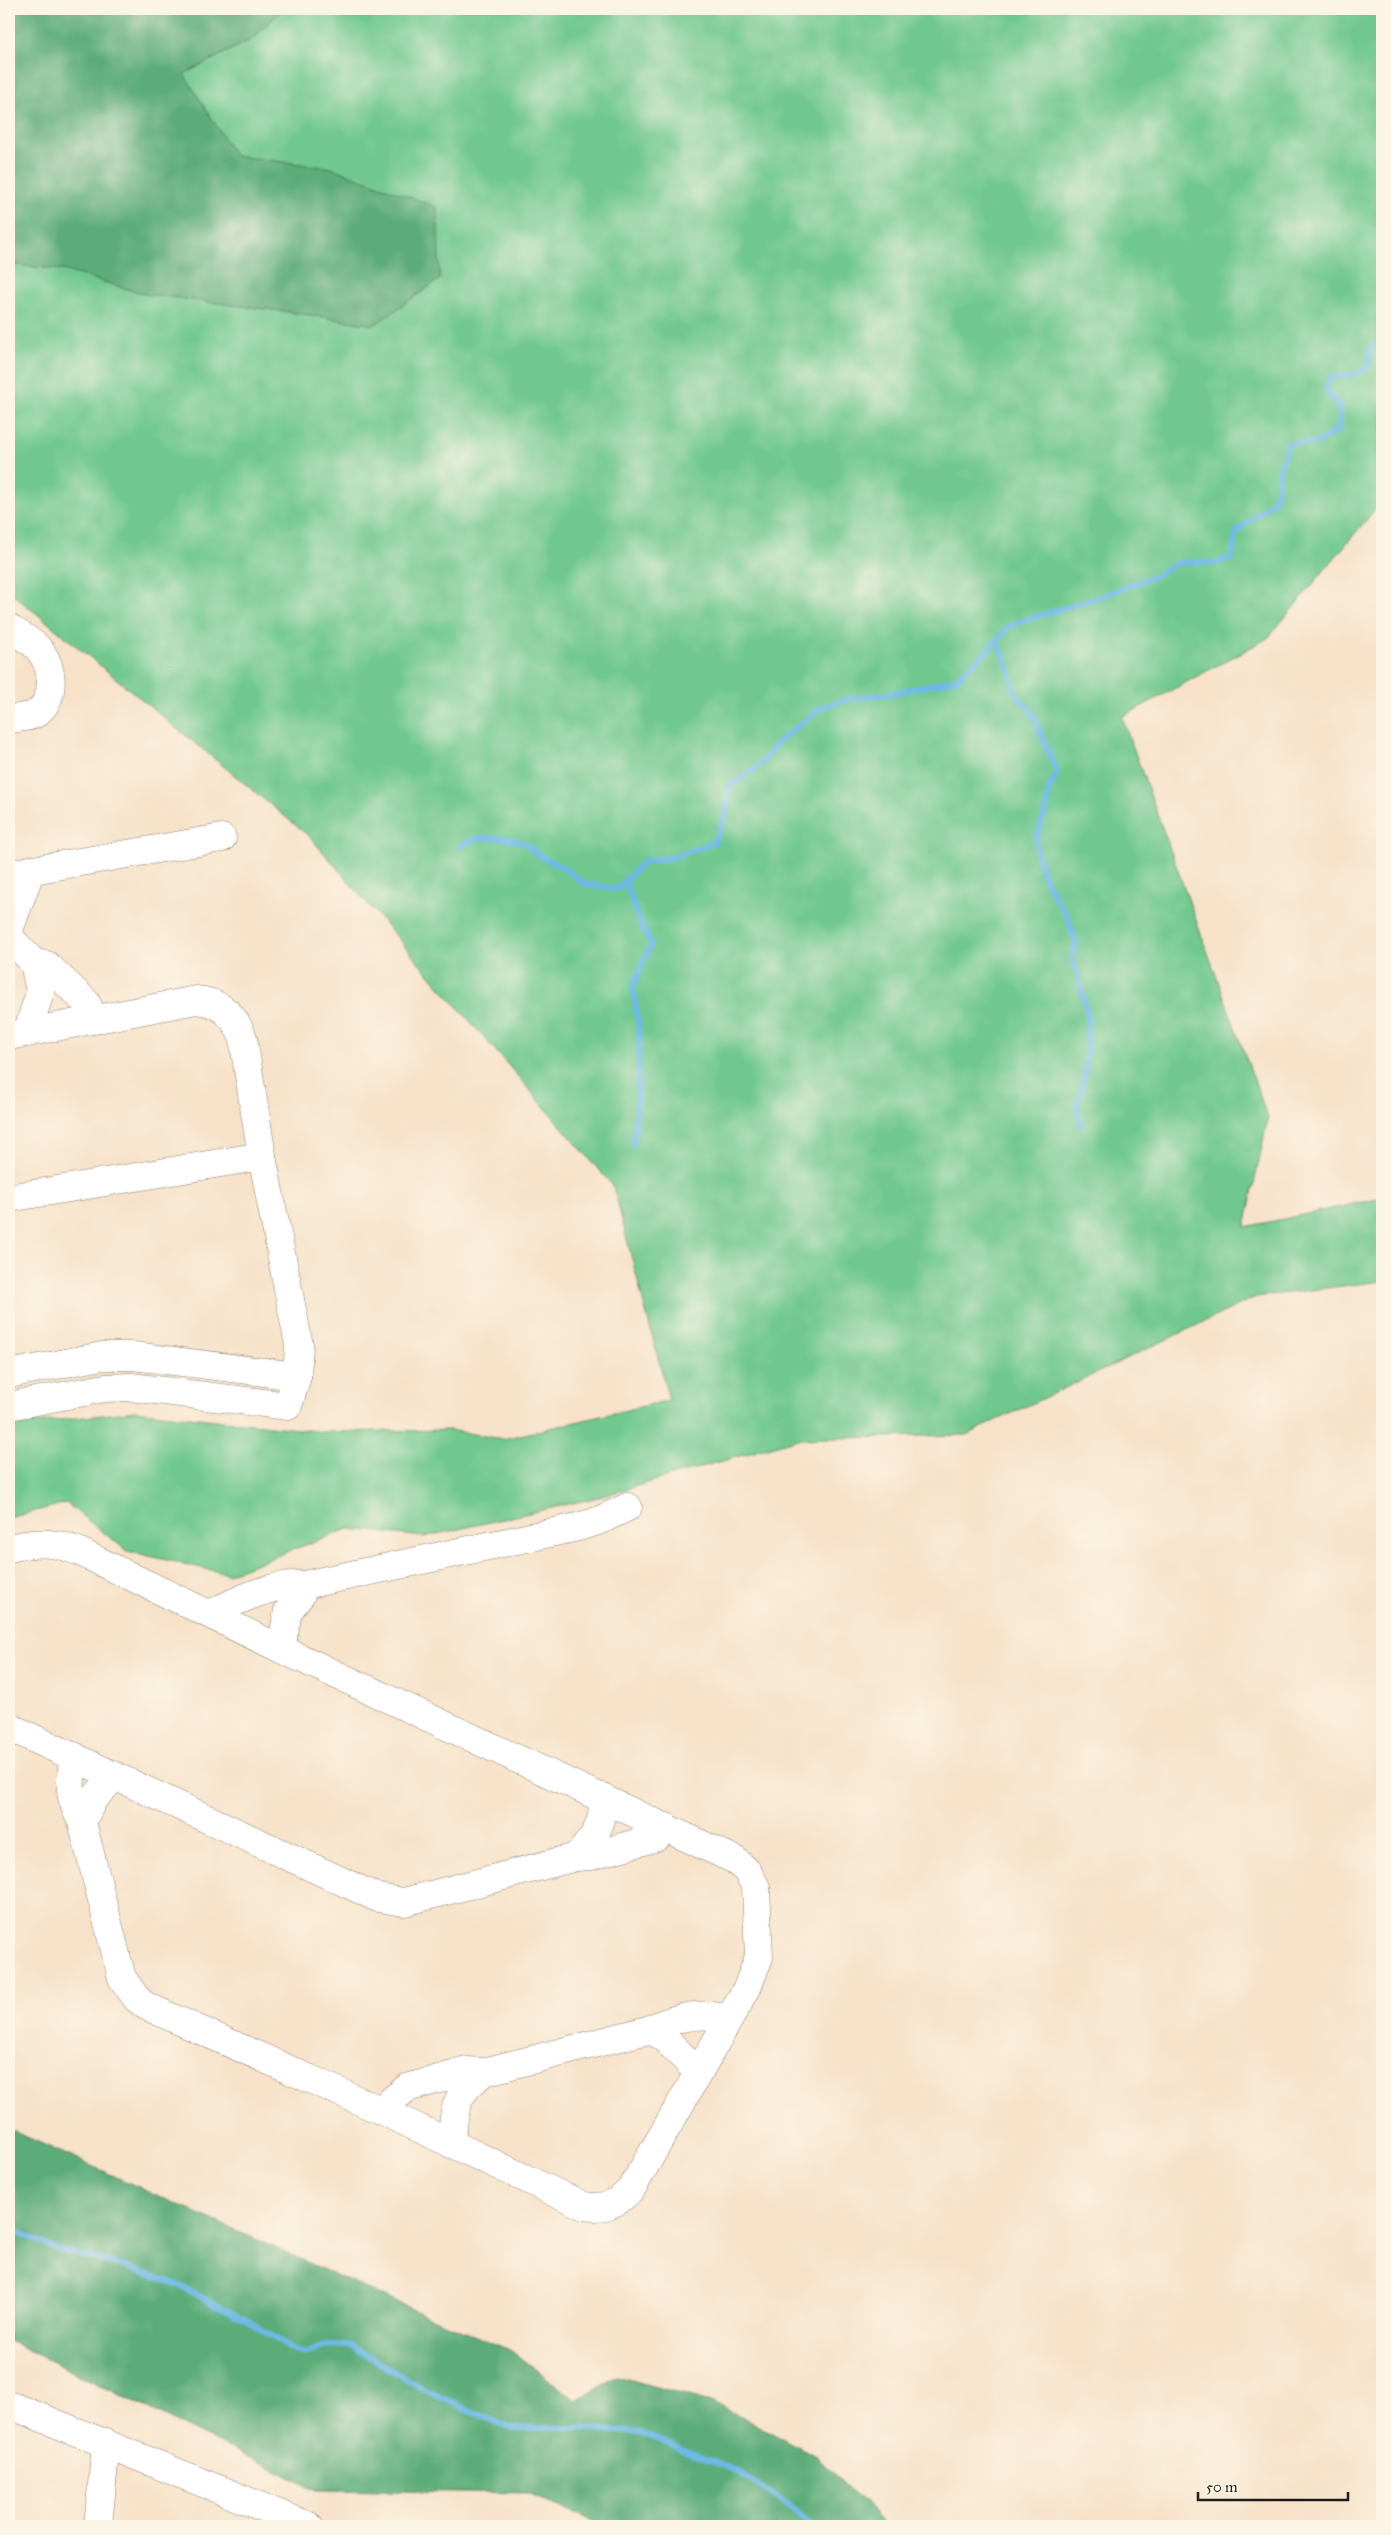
<svg xmlns="http://www.w3.org/2000/svg" width="1391" height="2535" font-family="'IM FELL Great Primer',serif">
  <rect width="100%" height="100%" fill="#fcf5e5"/>
  <filter id="ink" filterUnits="userSpaceOnUse"><feTurbulence type="fractalNoise" baseFrequency=".02" numOctaves="2"/><feDisplacementMap in="SourceGraphic" scale="10" xChannelSelector="R" yChannelSelector="G"/><feConvolveMatrix kernelMatrix="1 2 1 2 8 2 1 2 1" color-interpolation-filters="sRGB"/></filter>
  <filter id="wash" filterUnits="userSpaceOnUse"><feTurbulence type="fractalNoise" baseFrequency=".0096" numOctaves="4" result="noise"/><feDisplacementMap in="SourceGraphic" scale="20" xChannelSelector="R" yChannelSelector="G"/><feGaussianBlur stdDeviation="1.12" result="paint"/><feColorMatrix in="noise" values="0 0 0 0 0 0 0 0 0 0 0 0 0 0 0 0 0 1.4 0 .05"/><feComposite in="paint" operator="in"/></filter>
  <g filter="url(#wash)">
    <rect width="100%" height="100%" fill="#f7e2c9"/>
    <path fill="#70c88e" stroke="#467255" d="M283,9H1382V501L1268,638L1122,717L1268,1118L1245,1227L1382,1198V1281L1256,1297L966,1435L798,1439L599,1497L424,1537L348,1529L228,1574L127,1551L66,1503L9,1518V1426L135,1411L325,1432L449,1430L503,1439L669,1400L613,1186L310,837L9,591V264L63,270L144,294L290,312L374,325L332,168L235,156L183,74L252,39Z"/>
    <g fill="#5cac79" stroke="#3c644a">
      <path d="M9,9H283L252,39L184,74L235,156L332,168L437,207L440,279L374,325L290,312L144,294L63,270L9,264Z"/>
      <path d="M9,2129L434,2319L510,2350L576,2400L617,2376L711,2402L817,2456L887,2526H603L528,2493L316,2490L9,2341Z"/>
    </g>
    <g fill="none" stroke-linecap="round" stroke-linejoin="round">
      <g stroke="#6db9e6" stroke-width="6">
        <path d="M997,640L1007,663L1015,693L1032,712L1057,772L1049,789L1047,807L1036,838L1038,858L1046,882L1068,918L1076,943L1072,959L1080,982L1088,1017L1086,1067L1077,1107L1081,1126"/>
        <path d="M458,847L476,838H506L526,844L538,855L562,867L585,884L617,889L644,861L671,858L714,842L726,815L729,787L763,762L778,742L820,708L847,699L888,694L956,679L987,651L1010,625L1099,597L1153,577L1179,562L1215,563L1232,558L1236,532L1275,500L1280,469L1288,443H1318L1339,429V406L1325,389L1331,377L1357,374L1369,366L1370,349L1382,336"/>
        <path d="M625,880L637,916L651,944L633,986L639,1030L638,1094L633,1145"/>
        <path d="M9,2228L56,2249L120,2265L176,2284L250,2322L294,2350L308,2353L326,2345L351,2346L427,2391L509,2428H580L641,2433L736,2471L779,2499L813,2526"/>
      </g>
    </g>
  </g>
  <g filter="url(#ink)">
    <g fill="none" stroke-linecap="round" stroke-linejoin="round">
      <g stroke="#8a7f72" stroke-width="29">
        <g id="minor">
          <path d="M9,628C18,634 30,640 38,648C53,666 58,699 35,714C29,718 16,718 9,719"/>
          <path d="M9,874L222,838"/>
          <path d="M9,930L31,870"/>
          <path d="M9,937L34,963L40,992L27,1033"/>
          <path d="M34,963L47,965L86,1002L94,1020"/>
          <path d="M9,1036L196,1000C220,1002 235,1015 243,1038L262,1156L299,1345L297,1376L288,1406L131,1387L105,1388L9,1406"/>
          <path d="M9,1198L262,1156"/>
          <path d="M9,1374L102,1356H133L297,1376"/>
          <path d="M9,1548C36,1542 51,1541 78,1551L281,1649L735,1860L747,1871L756,1887L759,1957L747,1988L632,2188C619,2203 604,2210 584,2206L380,2110L146,2006L137,1999L122,1978L82,1822C68,1796 69,1784 74,1756"/>
          <path d="M210,1614C238,1600 272,1583 304,1585L578,1527L598,1521L628,1507"/>
          <path d="M281,1649L288,1611L301,1595L304,1585"/>
          <path d="M9,1727L378,1898L404,1902L576,1857L591,1856L657,1837L666,1827"/>
          <path d="M82,1822L94,1798L115,1776"/>
          <path d="M576,1857C595,1837 604,1825 603,1797"/>
          <path d="M648,2030L662,2036L698,2072"/>
          <path d="M380,2110L407,2088L467,2071L484,2072L648,2030C673,2018 701,2011 727,2019"/>
          <path d="M451,2144C455,2107 453,2096 484,2072"/>
          <path d="M9,2410L15,2407L309,2526"/>
          <path d="M98,2526L106,2443"/>
        </g>
      </g>
      <use href="#minor" stroke="#fff" stroke-width="28"/>
    </g>
  </g>
  <rect width="1391" height="2535" fill="none" stroke="#fcf5e5" stroke-width="30"/>
  <path d="M1198 2492v8h150v-8" fill="none" stroke="#1c1c1c" stroke-width="2.5"/>
  <text x="1206" y="2492" font-size="15" fill="#1c1c1c" stroke="#fcf5e5" stroke-width="4" paint-order="stroke">50 m</text>
</svg>
